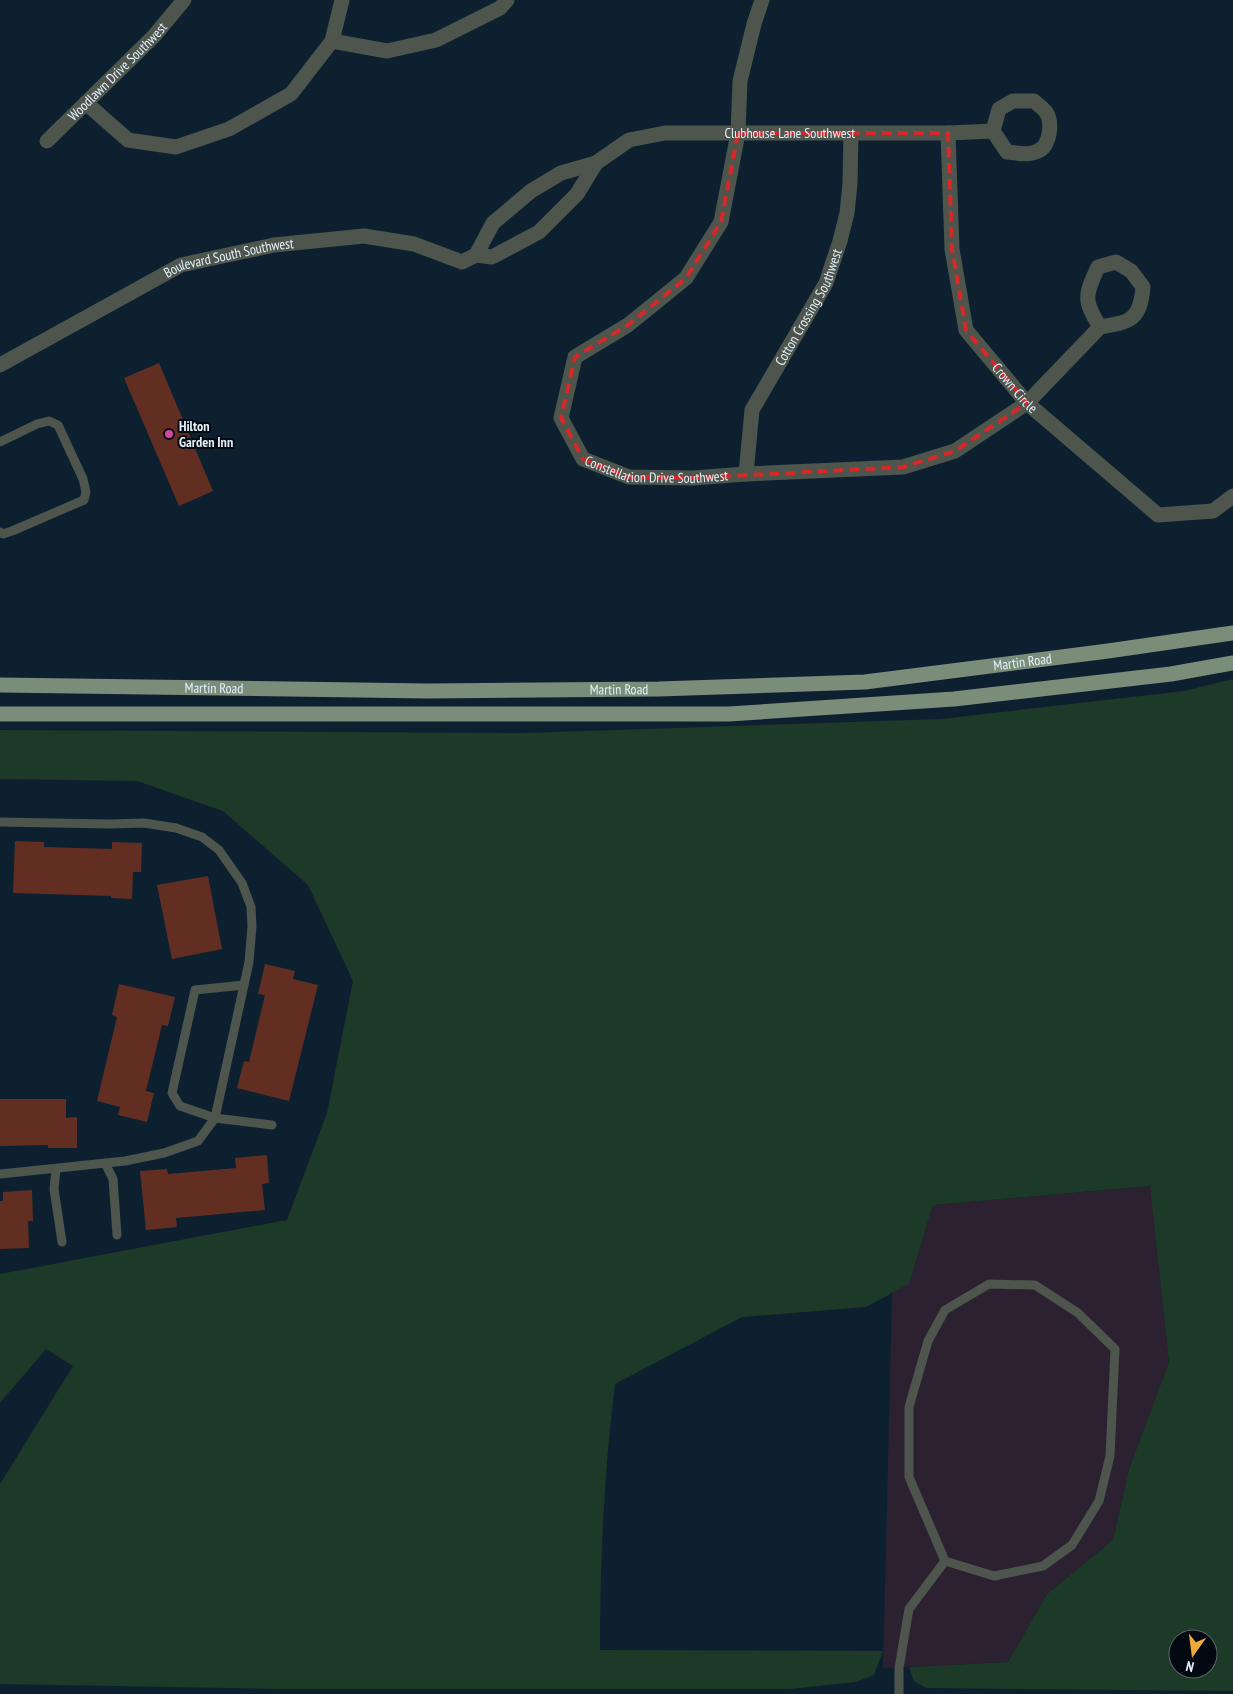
<svg xmlns="http://www.w3.org/2000/svg" width="1233" height="1694" font-family="'PT Sans Narrow',sans-serif">
  <rect width="100%" height="100%" fill="#0c2030"/>
  <path fill="#2b2130" d="M1151,1186L1169,1362L1129,1469L1113,1540L1047,1594L1008,1662L883,1668L892,1293L909,1284L933,1205Z"/>
  <path fill="#1c3a27" fill-rule="evenodd" d="M1233,679V1691L926,1688L914,1681L909,1667L1008,1662L1047,1594L1113,1540L1129,1469L1169,1362L1150,1186L933,1205L909,1284L866,1307L742,1317L615,1384C604,1471 600,1562 600,1650L883,1651L874,1675L856,1682L790,1689H277L0,1684V1484L73,1366L46,1349L0,1403V1274L287,1220L327,1113L353,981L308,885L223,811L137,781L0,779V730L524,733L941,719L1184,691ZM1178,1639H1208V1669H1178Z"/>
  <g fill="#622e22">
    <path d="M159,363L213,491L179,506L124,378Z"/>
    <path d="M15,841L44,842V847L112,849V842L142,843L141,872H133L132,899L111,898V896L13,893Z"/>
    <path d="M208,876L222,949L172,959L157,885Z"/>
    <path d="M265,964L295,971L293,979L318,985L289,1101L237,1088L244,1061L249,1062L265,995L258,994Z"/>
    <path d="M119,984L175,997L168,1026L162,1025L146,1091L154,1093L147,1122L118,1115L120,1107L97,1101L117,1017L112,1015Z"/>
    <path d="M0,1099H66V1118L77,1117V1148H48V1145L0,1146Z"/>
    <path d="M267,1155L269,1183L262,1184L265,1210L176,1218L177,1227L146,1230L140,1171L167,1169L168,1174L236,1168L235,1158Z"/>
    <path d="M32,1190L33,1221H28L29,1248L0,1249V1201H3V1192Z"/>
  </g>
  <g fill="none" stroke-linecap="round" stroke-linejoin="round">
    <g stroke="#4d554c" stroke-width="9">
      <path d="M0,442L37,424L49,421L58,425L83,479L86,492L84,500L12,531L3,534L0,532"/>
      <path d="M0,822L109,824L144,823L176,828L202,837L219,850L242,883L251,907L252,926L249,962L215,1118L198,1141L164,1153L125,1161L0,1174"/>
      <path d="M244,985L195,990L172,1093L180,1106L215,1118L272,1125"/>
      <path d="M105,1163L113,1179L117,1235"/>
      <path d="M56,1169L54,1189L62,1242"/>
      <path d="M989,1284L1035,1285L1078,1313L1115,1349L1110,1456L1099,1501L1072,1545L1043,1566L994,1576L945,1561L909,1477V1407L928,1341L945,1310Z"/>
      <path d="M899,1694V1668L909,1609L945,1561"/>
    </g>
    <g stroke="#4d554c" stroke-width="15">
      <path id="s1" d="M762,0L754,24L740,81L738,133L721,222L686,278L628,325L575,357L561,418L583,459L629,477L693,478L746,474L903,467L955,451L1027,403L1100,327C1131,322 1140,320 1143,287L1131,271L1116,262L1098,267C1085,295 1083,300 1100,327"/>
      <path d="M332,41L387,51L436,40L500,8L507,0"/>
      <path d="M86,103L128,140L176,147L229,129L291,94L332,41L342,0"/>
      <path id="s2" d="M948,133L952,249L966,330L1027,403L1158,515L1213,511L1233,496"/>
      <path id="s3" d="M47,141L154,36L184,0"/>
      <path id="s4" d="M476,255L493,223L531,191L561,173L596,163L629,140L665,133H948L993,131L1007,152C1018,153 1028,156 1038,151C1050,146 1053,122 1046,112C1043,108 1037,104 1034,101H1013L999,109L993,131"/>
      <path id="s5" d="M0,365L181,265L274,245L364,236L414,244L462,262L476,255L492,257L539,232L577,194L596,163"/>
      <path id="s6" d="M746,474L752,410L826,283L840,241L847,213L850,184L851,133"/>
    </g>
    <g stroke="#7b8c79" stroke-width="15">
      <path id="s7" d="M0,685L428,691L659,689L865,682L1108,651L1233,633"/>
      <path d="M0,714H729L954,699L1171,674L1233,663"/>
    </g>
  </g>
  <path fill="none" stroke="#d62828" stroke-width="4" stroke-dasharray="10 6" stroke-linejoin="round" d="M738,133H948L952,249L966,330L1027,403L955,451L903,467L693,478L629,477L583,459L561,418L575,357L628,325L686,278L721,222Z"/>
  <circle fill="#d1479c" stroke="#030910" stroke-width="2" cx="169" cy="434" r="5"/>
  <g text-anchor="middle" stroke-width="4" stroke-linejoin="round" paint-order="stroke">
    <g font-size="14" fill="#e3f0fb" stroke="#030910">
      <text dy="5" stroke="none"><textPath href="#s3" startOffset="99">Woodlawn Drive Southwest</textPath></text>
      <text dy="5" stroke="none"><textPath href="#s4" startOffset="359">Clubhouse Lane Southwest</textPath></text>
      <text dy="5" stroke="none"><textPath href="#s5" startOffset="255">Boulevard South Southwest</textPath></text>
      <text dy="5" stroke="none"><textPath href="#s6" startOffset="182">Cotton Crossing Southwest</textPath></text>
      <text dy="5" stroke="none"><textPath href="#s2" startOffset="274">Crown Circle</textPath></text>
      <text dy="5" stroke="none"><textPath href="#s1" startOffset="614">Constellation Drive Southwest</textPath></text>
      <text dy="5" stroke="none"><textPath href="#s7" startOffset="1024">Martin Road</textPath></text>
      <text dy="5" stroke="none"><textPath href="#s7" startOffset="214">Martin Road</textPath></text>
      <text dy="5" stroke="none"><textPath href="#s7" startOffset="619">Martin Road</textPath></text>
    </g>
    <g font-size="14" font-weight="bold" fill="#e3f0fb" stroke="#030910" text-anchor="start">
      <text x="179" y="431">Hilton<tspan x="179" dy="16">Garden Inn</tspan></text>
    </g>
  </g>
  <g transform="translate(1193 1654) rotate(194)"><circle r="24" fill="#030910" stroke="#5d656e"/>
  <path d="M0-4L9 19L0 12L-9 19Z" fill="#eea83c"/>
  <text y="-8" font-size="14" font-weight="bold" text-anchor="middle" fill="#e3f0fb">N</text>
  </g>
</svg>
